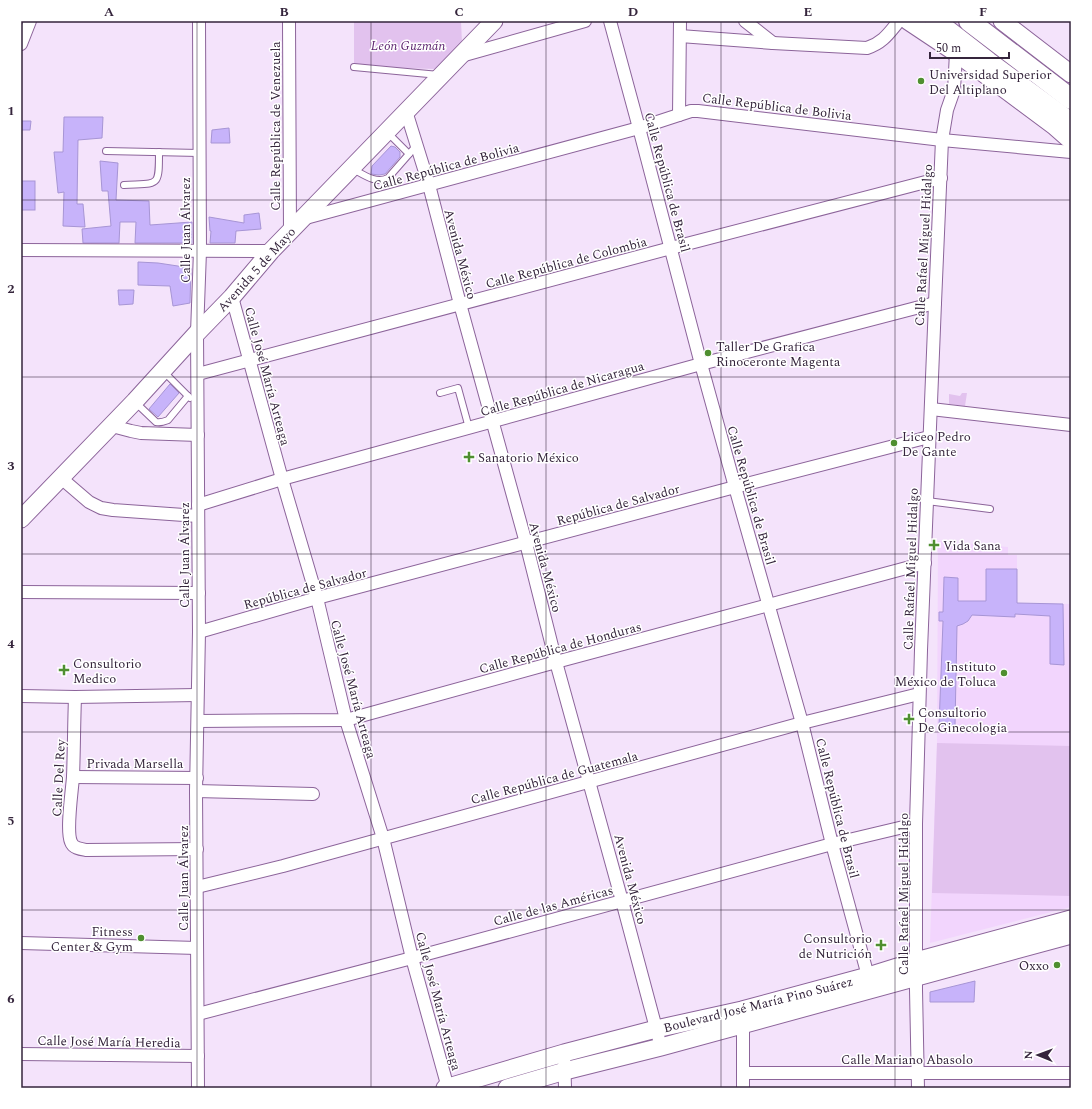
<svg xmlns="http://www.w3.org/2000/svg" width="1092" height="1109" font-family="Spectral,serif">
  <rect width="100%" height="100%" fill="#f4e3fb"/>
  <path fill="#f2d5fd" d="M938,541L1008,547V555H1017V603L1071,604V907L930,943L937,743Z"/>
  <g fill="#e2c2ee">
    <path d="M354,21H461L462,43L437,69L354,67Z"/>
    <path d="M962,393H967L965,406L949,404V394L960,396Z"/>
    <path d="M937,743L1071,746V896L932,893Z"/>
  </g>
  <g fill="#c7b3fa" stroke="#a795d5">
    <path d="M64,117H103L102,138L78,140L77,204H83L85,227L63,226L64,192L58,193L54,152H63Z"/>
    <path d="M21,121H31L30,130H21Z"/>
    <path d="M229,128L230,143H211L212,130Z"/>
    <path d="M391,146L395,147L400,152V157L385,174L379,175L371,174L372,166Z"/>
    <path d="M100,161L118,163L116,200L149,201L150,225L192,222V243H135L136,222H120L119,243H83L82,229L111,226L108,191H102Z"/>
    <rect x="21" y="181" width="14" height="29"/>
    <path d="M259,213L261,229L236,231L235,243H210L211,231H210L209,217L244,223V215Z"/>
    <path d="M138,262L158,263L191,268L190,303L173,306L170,286L138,285Z"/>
    <path d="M118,290H134L133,304L119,305Z"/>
    <path d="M170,384L179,393L158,417L149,409Z"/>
    <path d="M986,569H1017V603L1063,604L1064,665L1050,664V616L1015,614V617L972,615L968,621L963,624L957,626L955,726H939L943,621H939V612H943L944,577L958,578V601H986Z"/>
    <path d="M975,981L974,1002H930V992Z"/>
  </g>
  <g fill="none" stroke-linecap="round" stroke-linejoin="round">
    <g stroke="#8c649a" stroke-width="8">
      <g id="service">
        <path d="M354,67L439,75"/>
        <path d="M388,133L409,154"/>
        <path d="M106,151L199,153"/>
        <path d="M353,169C364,175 376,184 388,178L416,146"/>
        <path d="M124,185C159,183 159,188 159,152"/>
        <path d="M164,372L190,398"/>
        <path d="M440,393L458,388L469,428"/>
        <path d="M135,402L156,422C161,423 163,422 168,420L188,396"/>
        <path d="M927,501L990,509"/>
      </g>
    </g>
    <g stroke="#8c649a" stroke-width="14">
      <g id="minor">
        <path d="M289,21L290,232"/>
        <path d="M610,21L639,128L701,364L735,487L802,723L832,844L868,976"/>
        <path d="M745,21L773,43"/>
        <path d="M680,36L773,43L867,48C883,43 889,33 899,21"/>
        <path d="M21,44L30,21"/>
        <path d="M461,56L585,21"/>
        <path d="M406,111L429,185L460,304L526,543L556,662L622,901L661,1047"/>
        <path d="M679,115L680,21"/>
        <path d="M302,219L639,128L691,111H698L942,140L1071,152"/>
        <path d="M21,250L271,251"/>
        <path d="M232,297L282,479L317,598L346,720L383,838L412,958L448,1088"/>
        <path d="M198,374L671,248L941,178"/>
        <path d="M931,409L1071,425"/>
        <path d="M112,426L131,431L141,433L198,435"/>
        <path d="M61,478L89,502L101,508L113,510L198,516"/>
        <path d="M198,505L282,479L701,364L935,303"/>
        <path d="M21,592L199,593"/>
        <path d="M199,632L317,598L735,487L929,437"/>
        <path d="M21,696L75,697L197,695"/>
        <path d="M75,697C74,724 74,751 73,777C72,791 66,831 71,842C73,848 80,849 86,850L197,849"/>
        <path d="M198,721L346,720L556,662L925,563"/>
        <path d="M73,777L197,778"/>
        <path d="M196,791L313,794"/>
        <path d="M197,887L283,866L802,723L919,694"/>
        <path d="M21,943L197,948"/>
        <path d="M198,1014L412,958L832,844L916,824"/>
        <path d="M743,1017V1088"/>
        <path d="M564,1053L565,1088"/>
        <path d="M21,1054L198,1056"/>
        <path d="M743,1073H1071"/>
        <path d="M198,1088L196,791L199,632L197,333L200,251L199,21"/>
        <path d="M918,1088L916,990V824L921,650L935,303L942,140L947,110L954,90L956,53"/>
      </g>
    </g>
    <g stroke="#8c649a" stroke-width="19">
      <g id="secondary">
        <path d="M908,21L956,53L1054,126L1071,141"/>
        <path d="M1002,21L1071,74"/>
        <path d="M21,519L135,401L197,333L232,297L271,251L494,21"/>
        <path d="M445,1088L564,1053L656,1029L742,1010L868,976L916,961L1071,919"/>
        <path d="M507,1088L565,1071L661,1047L1071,935"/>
      </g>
    </g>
    <g stroke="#8c649a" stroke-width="22">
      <g id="trunk">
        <path d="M935,21L988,62L1071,123"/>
        <path d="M969,21L1071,99"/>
      </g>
    </g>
    <use href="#service" stroke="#fff" stroke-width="6"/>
    <use href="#minor" stroke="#fff" stroke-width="12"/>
    <use href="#secondary" stroke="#fff" stroke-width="17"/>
    <use href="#trunk" stroke="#fff" stroke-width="20"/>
  </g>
  <path fill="none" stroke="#35253c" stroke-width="1" stroke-opacity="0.55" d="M197,21V1088M371,21V1088M546,21V1088M721,21V1088M895,21V1088M21,200H1071M21,377H1071M21,554H1071M21,732H1071M21,910H1071"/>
  <g fill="#4f8f30" stroke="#fff" stroke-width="1.5">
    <circle cx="921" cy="81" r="4"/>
    <circle cx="708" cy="353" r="4"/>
    <circle cx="894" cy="443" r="4"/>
    <path d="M467 451h4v4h4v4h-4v4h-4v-4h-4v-4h4z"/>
    <path d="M932 539h4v4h4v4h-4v4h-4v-4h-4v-4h4z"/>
    <path d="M62 664h4v4h4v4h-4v4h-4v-4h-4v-4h4z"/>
    <circle cx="1004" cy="673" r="4"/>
    <path d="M907 713h4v4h4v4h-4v4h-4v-4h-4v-4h4z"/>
    <circle cx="141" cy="938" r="4"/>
    <path d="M879 939h4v4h4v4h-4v4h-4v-4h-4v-4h4z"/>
    <circle cx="1057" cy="965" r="4"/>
  </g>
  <g text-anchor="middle" stroke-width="3" stroke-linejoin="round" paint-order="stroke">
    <g font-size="13" font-style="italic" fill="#5e2670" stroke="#fff">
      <text x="408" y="50">León Guzmán</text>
    </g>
    <g font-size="13" fill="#35253c" stroke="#fff" text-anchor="start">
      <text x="929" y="79">Universidad Superior<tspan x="929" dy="15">Del Altiplano</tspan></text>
      <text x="716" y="351">Taller De Grafica<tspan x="716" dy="15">Rinoceronte Magenta</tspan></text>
      <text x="902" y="441">Liceo Pedro<tspan x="902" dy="15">De Gante</tspan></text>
      <text x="478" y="462">Sanatorio México</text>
      <text x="943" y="550">Vida Sana</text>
      <text x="73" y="668">Consultorio<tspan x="73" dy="15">Medico</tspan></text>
      <text x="996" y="671" text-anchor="end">Instituto<tspan x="996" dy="15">México de Toluca</tspan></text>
      <text x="918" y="717">Consultorio<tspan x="918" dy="15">De Ginecologia</tspan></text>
      <text x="133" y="936" text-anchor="end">Fitness<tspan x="133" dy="15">Center &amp; Gym</tspan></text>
      <text x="872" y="943" text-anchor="end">Consultorio<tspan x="872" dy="15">de Nutrición</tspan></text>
      <text x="1049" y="970" text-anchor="end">Oxxo</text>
    </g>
    <g font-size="13" fill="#35253c" stroke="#fff">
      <text transform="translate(777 106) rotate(7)" y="5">Calle República de Bolivia</text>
      <text transform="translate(275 126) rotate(-90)" y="5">Calle República de Venezuela</text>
      <text transform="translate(446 166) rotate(-15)" y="5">Calle República de Bolivia</text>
      <text transform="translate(668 182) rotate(75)" y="5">Calle República de Brasil</text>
      <text transform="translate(185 230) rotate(-90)" y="5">Calle Juan Álvarez</text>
      <text transform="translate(923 245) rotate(-87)" y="5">Calle Rafael Miguel Hidalgo</text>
      <text transform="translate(461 254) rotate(75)" y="5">Avenida México</text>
      <text transform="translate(566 262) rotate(-15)" y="5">Calle República de Colombia</text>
      <text transform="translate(256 269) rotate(-48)" y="5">Avenida 5 de Mayo</text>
      <text transform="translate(268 376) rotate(75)" y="5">Calle José María Arteaga</text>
      <text transform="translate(562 388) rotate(-16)" y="5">Calle República de Nicaragua</text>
      <text transform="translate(752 495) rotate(74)" y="5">Calle República de Brasil</text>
      <text transform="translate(618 504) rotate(-15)" y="5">República de Salvador</text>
      <text transform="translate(184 555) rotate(-90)" y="5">Calle Juan Álvarez</text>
      <text transform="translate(546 567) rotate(75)" y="5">Avenida México</text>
      <text transform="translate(910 569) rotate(-88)" y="5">Calle Rafael Miguel Hidalgo</text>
      <text transform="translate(305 588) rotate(-15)" y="5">República de Salvador</text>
      <text transform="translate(560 647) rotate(-15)" y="5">Calle República de Honduras</text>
      <text transform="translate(354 689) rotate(75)" y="5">Calle José María Arteaga</text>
      <text x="135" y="768">Privada Marsella</text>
      <text transform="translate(554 777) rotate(-15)" y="5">Calle República de Guatemala</text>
      <text transform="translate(58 778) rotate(-87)" y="5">Calle Del Rey</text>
      <text transform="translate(838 808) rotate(76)" y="5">Calle República de Brasil</text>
      <text transform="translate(183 878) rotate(-90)" y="5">Calle Juan Álvarez</text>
      <text transform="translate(631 879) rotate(75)" y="5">Avenida México</text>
      <text transform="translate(903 894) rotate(-90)" y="5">Calle Rafael Miguel Hidalgo</text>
      <text transform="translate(553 905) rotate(-15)" y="5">Calle de las Américas</text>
      <text transform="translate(439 1001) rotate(75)" y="5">Calle José María Arteaga</text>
      <text transform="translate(758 1004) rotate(-14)" y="5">Boulevard José María Pino Suárez</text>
      <text transform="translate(109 1041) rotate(1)" y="5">Calle José María Heredia</text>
      <text x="907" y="1064">Calle Mariano Abasolo</text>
    </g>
  </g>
  <rect width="1092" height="1109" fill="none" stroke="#ffffff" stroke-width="44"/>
  <g transform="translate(1038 1055) rotate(271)" stroke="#ffffff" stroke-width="3" paint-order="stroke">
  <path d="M0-3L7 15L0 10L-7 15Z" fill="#35253c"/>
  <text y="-6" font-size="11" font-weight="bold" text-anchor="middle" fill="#35253c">N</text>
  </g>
  <path d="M930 52v6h79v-6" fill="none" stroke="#35253c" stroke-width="2"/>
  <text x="936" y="52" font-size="12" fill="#35253c" stroke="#ffffff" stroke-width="3" paint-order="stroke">50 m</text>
  <rect x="22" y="22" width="1048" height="1065" fill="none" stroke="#35253c" stroke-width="1.5"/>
  <g font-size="13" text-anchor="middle" font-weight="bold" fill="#35253c">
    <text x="109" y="16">A</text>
    <text x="284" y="16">B</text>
    <text x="459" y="16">C</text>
    <text x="633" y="16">D</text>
    <text x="808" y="16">E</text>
    <text x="983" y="16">F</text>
    <text x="11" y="115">1</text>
    <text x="11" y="293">2</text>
    <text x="11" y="470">3</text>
    <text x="11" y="648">4</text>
    <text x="11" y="825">5</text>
    <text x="11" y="1003">6</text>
  </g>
</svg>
